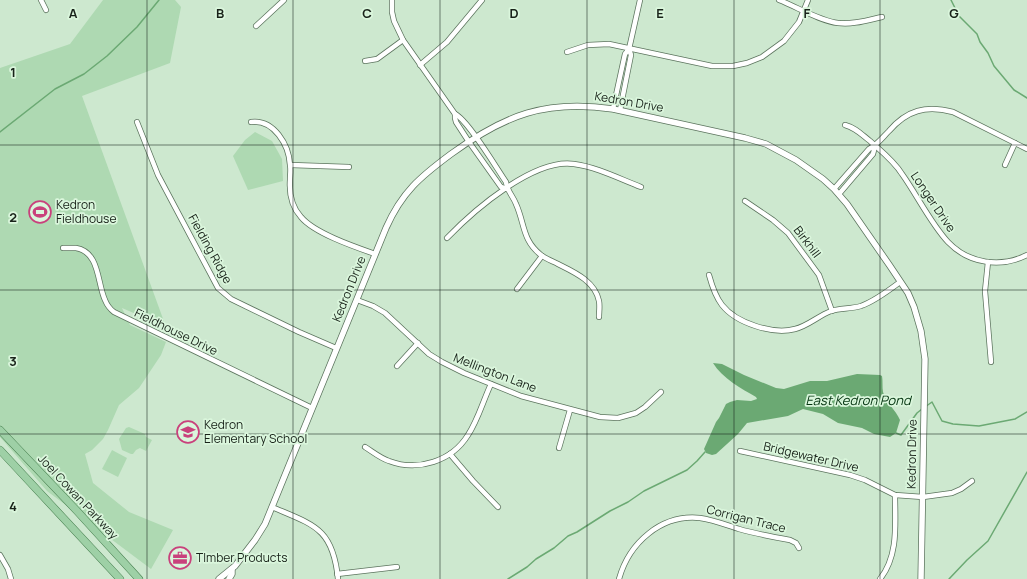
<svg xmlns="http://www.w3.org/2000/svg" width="1027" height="579" font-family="Manrope,sans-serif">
  <rect width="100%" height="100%" fill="#cde8cf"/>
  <g fill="#aed9b2">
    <path d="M103,0H175L181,7L170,63L82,96L166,327L122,308L130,325L166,342L161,355L139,388L119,405L108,430L103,439L92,450L85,454L93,483L129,512L173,530L151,569L47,491L0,437V68L70,44Z"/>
    <path d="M255,132L272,141L282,159L283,181L248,190L233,156L245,140Z"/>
    <path d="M129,427L145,434L146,437L152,440L146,451L140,448L136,450L133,454H131L122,450L119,439L126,428Z"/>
    <path d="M112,450L127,458L118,477L102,469Z"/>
  </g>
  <path fill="#6ba973" d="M713,363L722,364L744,375L776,388L784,389L810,381H827L857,374L880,375L882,376C883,382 882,387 883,392C886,403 896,410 900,420L896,433L890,437L874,434L862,428L838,423L823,414L803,409L788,416L747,423L738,434L716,454L712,455L706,453L704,449L716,422L719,418L726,404L730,402L737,400L751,401L757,399L756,397C742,389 722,378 713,363Z"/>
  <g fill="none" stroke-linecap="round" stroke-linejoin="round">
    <g stroke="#6ba973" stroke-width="1.5">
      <path d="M951,0L959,16L977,34L980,42L988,53L994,66L1014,90L1027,98"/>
      <path d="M0,132L55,89L84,74L107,56L137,27L159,0"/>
      <path d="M925,407L932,402L942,421L953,424L979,426L1015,419L1027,412"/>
      <path d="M896,433L901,435L917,413L922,409"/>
      <path d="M508,579L527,567L536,559L554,548L568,536L577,532L610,511L628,502L644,491L687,470L697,461L705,452"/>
      <path d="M949,579L967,560L988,541L1027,472"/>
    </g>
    <g stroke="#5c745e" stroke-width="6">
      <g id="minor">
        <path d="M41,0L46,10"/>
        <path d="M392,0V12L394,21L403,40L455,114C468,120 497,169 506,182C507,191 513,196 516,204C525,224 522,240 541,255C546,259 552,261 558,264C574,272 595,281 599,301C600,306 599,312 599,317"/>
        <path d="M779,0C797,7 820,21 838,23C853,25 868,20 882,17"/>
        <path d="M256,26L284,0"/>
        <path d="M567,52L588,45L609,44L712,66H733L747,63L762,57L784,41L799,22L808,0"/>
        <path d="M365,61L377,59L403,40"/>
        <path d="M420,65L447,42L482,0"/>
        <path d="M613,109L625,54L629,49L640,0"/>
        <path d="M620,110L631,55L629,49"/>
        <path d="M455,114V118L456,122L469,142L501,187L507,189"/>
        <path d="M137,122L158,175L218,288L231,299L299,332L336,348"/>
        <path d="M251,122C274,119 289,145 290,165C291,170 290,175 290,180C289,194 292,207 301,217C314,233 355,247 375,254"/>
        <path d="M845,125C856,128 861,134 870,141C881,151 894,161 902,174C917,195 931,224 948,242C969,264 1001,268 1027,255"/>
        <path d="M291,165L349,167"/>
        <path d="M1005,165L1015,143"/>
        <path d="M834,189L869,149C877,145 882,138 889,131C907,110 926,105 953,112L1027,149"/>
        <path d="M839,194L873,154L875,146"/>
        <path d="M745,201L773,220L788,233L819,275L832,311"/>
        <path d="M447,238C474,210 534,158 574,164C597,167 620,179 641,187"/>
        <path d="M63,248C67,248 72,248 76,248C100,252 97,283 105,300C107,305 110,309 114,312L312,408"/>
        <path d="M988,262L985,291L991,362"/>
        <path d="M709,275C712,286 715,296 722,305C736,323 773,335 795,329C808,326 818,316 831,311C840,308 851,309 861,306C875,301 888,291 900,282"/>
        <path d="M517,289L542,256"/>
        <path d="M357,300L373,306L385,313L429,354L442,362L464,373L521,396L600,417L618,418L636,413L645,407L661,392"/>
        <path d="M397,366L418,343"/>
        <path d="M365,447C373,452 380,458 389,461C418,472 452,461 468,435C478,420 483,401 491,384"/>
        <path d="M559,448L570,410"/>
        <path d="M740,451L850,475L865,480L895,495L923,497L952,493L961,489L972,481"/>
        <path d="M450,454L473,481L498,507"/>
        <path d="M272,507C314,525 333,528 338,579"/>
        <path d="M0,555L8,569L11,579"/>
        <path d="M337,574L397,567"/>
        <path d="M619,579C629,543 661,514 700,518C714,520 726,525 739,529C756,534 773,537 790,540L796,543L799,548"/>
        <path d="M880,579C899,555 895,523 895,495"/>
      </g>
    </g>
    <g stroke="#5c745e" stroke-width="7">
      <g id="tertiary">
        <path d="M219,579L235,566L255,540L265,524L386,228C402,192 420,177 451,154C505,115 546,99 613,109L745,138L766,144L796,160L823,179L834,189L847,204L890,266L908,293L914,307L921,331L925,359L921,579"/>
        <path d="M229,579L232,574V569"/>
      </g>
    </g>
    <g stroke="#467e4e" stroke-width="8">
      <g id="primary">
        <path d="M0,430L77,511L139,579"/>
        <path d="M0,450L120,579"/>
      </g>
    </g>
    <use href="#minor" stroke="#fff" stroke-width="4.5"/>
    <use href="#tertiary" stroke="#fff" stroke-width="5.5"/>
    <use href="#primary" stroke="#9ed0a6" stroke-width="7"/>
  </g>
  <path fill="none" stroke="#182219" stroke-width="1" stroke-opacity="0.55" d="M147,0V579M293,0V579M440,0V579M587,0V579M734,0V579M880,0V579M0,145H1027M0,290H1027M0,434H1027"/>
  <defs>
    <g id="stadium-ring" transform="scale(1.15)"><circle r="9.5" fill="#daf6dc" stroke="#c9417c" stroke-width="1.5"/><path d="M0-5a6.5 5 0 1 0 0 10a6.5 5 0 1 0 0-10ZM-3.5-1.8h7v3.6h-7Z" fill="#c9417c"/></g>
    <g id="school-ring" transform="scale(1.15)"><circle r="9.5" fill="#daf6dc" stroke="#c9417c" stroke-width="1.5"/><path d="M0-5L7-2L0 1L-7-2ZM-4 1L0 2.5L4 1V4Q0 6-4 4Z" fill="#c9417c"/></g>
    <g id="office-ring" transform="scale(1.15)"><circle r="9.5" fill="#daf6dc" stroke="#c9417c" stroke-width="1.5"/><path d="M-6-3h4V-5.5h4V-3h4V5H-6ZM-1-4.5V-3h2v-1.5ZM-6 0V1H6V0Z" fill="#c9417c"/></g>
  </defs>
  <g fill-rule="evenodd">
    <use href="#stadium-ring" x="40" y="212"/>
    <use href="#school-ring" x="188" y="432"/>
    <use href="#office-ring" x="180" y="558"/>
  </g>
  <g text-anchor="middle" stroke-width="3.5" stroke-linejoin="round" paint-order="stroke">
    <g font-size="12" fill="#182219" stroke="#daf6dc">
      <text transform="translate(629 102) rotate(10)" y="4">Kedron Drive</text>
      <text transform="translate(933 202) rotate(56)" y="4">Longer Drive</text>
      <text transform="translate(807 242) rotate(53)" y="4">Birkhill</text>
      <text transform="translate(210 249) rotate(61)" y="4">Fielding Ridge</text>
      <text transform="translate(349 289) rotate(-68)" y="4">Kedron Drive</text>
      <text transform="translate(176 332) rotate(26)" y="4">Fieldhouse Drive</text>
      <text transform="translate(495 373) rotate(21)" y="4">Mellington Lane</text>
      <text transform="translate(912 454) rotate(-89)" y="4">Kedron Drive</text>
      <text transform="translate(811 457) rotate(13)" y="4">Bridgewater Drive</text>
      <text transform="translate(78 497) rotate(47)" y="4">Joel Cowan Parkway</text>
      <text transform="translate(746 519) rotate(14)" y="4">Corrigan Trace</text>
    </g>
    <g font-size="12" fill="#182219" stroke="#daf6dc" text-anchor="start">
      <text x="56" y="209">Kedron<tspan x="56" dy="14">Fieldhouse</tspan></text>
      <text x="204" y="429">Kedron<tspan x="204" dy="14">Elementary School</tspan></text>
      <text x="196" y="562">TImber Products</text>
    </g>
    <g font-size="13" font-style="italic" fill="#03330f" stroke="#daf6dc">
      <text x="858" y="405">East Kedron Pond</text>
    </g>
  </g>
  <g font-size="13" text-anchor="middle" font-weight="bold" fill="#182219" stroke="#daf6dc" stroke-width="3.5" stroke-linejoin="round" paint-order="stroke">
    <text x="73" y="18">A</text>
    <text x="220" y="18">B</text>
    <text x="367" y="18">C</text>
    <text x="514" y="18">D</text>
    <text x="660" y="18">E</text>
    <text x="807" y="18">F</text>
    <text x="954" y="18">G</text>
    <text x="13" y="77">1</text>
    <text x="13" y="222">2</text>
    <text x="13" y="366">3</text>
    <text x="13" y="511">4</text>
  </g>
</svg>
